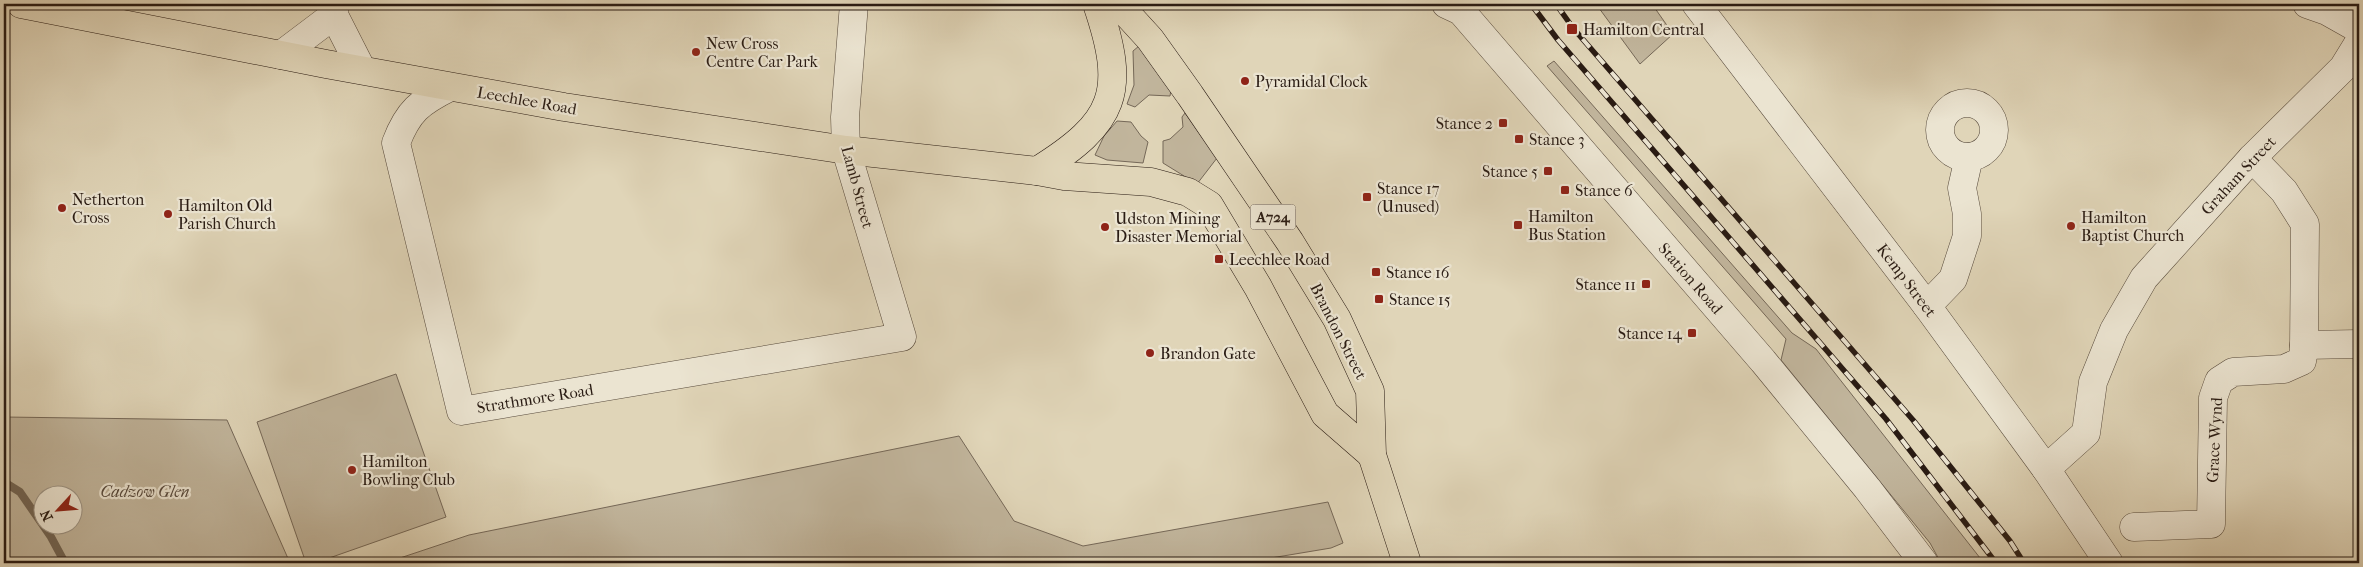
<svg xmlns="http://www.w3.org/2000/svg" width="2363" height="567" font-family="'IM FELL French Canon',serif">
  <rect width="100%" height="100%" fill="#e0d5b8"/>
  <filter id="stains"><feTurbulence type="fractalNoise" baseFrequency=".004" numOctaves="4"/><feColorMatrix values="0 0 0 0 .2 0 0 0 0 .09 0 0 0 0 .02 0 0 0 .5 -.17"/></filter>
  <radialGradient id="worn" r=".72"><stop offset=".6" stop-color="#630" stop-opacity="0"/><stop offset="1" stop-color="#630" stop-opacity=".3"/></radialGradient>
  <g fill="#c1b59c" stroke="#756858" fill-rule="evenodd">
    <path d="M1596,4H1652L1673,34L1640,64Z"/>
    <path d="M1139,46L1171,90L1170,96L1149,95L1135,107L1127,104L1134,85L1133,51Z"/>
    <path d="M1554,61L1792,333L1816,349L1984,563H1941L1930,543L1781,360L1786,339L1547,66Z"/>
    <path d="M1185,113L1217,158L1197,184L1163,163V141L1170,139L1183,127L1182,117Z"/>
    <path d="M1117,121L1131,122L1141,136L1148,142L1143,163L1107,160L1095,155L1104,136Z"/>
    <path d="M396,374L446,517L315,563H306L257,422Z"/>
    <path d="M4,417L227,420L290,563H4ZM72,494V524H42V494Z"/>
    <path d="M959,436L1014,521L1083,546L1328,502L1343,543L1331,548L1241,563H385L469,535Z"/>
  </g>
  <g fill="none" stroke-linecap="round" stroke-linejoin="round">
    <path stroke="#726554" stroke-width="8" d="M4,482L20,492L51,537L65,563"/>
    <g stroke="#574a3c" stroke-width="29">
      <g id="minor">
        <path d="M335,4L334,15L362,70"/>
        <path d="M1446,4L1461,11L1763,361L1867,488L1924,563"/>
        <path d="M1696,4L1927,306L2046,469L2109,563"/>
        <path d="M2307,4L2327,11L2359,29"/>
        <path d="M281,55L334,15"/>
        <path d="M450,87C420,102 408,111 396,143L461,411L902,337L846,150L845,117L854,4"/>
        <circle cx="1967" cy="130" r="27"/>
        <path d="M1927,306L1953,279L1967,236V214L1962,188L1969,157"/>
        <path d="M2304,345L2359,344"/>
        <path d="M2046,469L2086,433L2093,382L2114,330L2144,278L2252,158L2343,68L2359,42"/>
        <path d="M2134,527L2211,524L2213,398L2219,381L2233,372L2284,369L2302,361L2304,350L2305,224L2284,191L2252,158"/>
      </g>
    </g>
    <g stroke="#291b13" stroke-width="29">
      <g id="major">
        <path d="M21,4L326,64L564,107L846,150L1037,171L1064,176L1151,182L1188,192L1209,205L1258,287L1325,414L1372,455"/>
        <path d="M1118,4L1150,39L1190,95L1290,242L1337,319L1370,391L1372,455L1407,563"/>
        <path d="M1037,171C1116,122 1127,92 1097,4"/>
      </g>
    </g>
    <use href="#minor" stroke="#ebe4d1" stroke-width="28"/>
    <use href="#major" stroke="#e0d5b8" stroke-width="28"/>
    <g stroke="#291b13" stroke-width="5.5">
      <g id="rail">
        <path d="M1531,4L1558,40L1886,419L1996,563"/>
        <path d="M1556,4L1573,28L1913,420L2010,541L2024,563"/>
      </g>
    </g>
    <use href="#rail" stroke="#ebe4d1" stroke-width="4" stroke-dasharray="11" stroke-linecap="butt"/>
  </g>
  <g fill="#8f2418" stroke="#ebe4d1" stroke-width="2">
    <rect x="1566" y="23" width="12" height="12" rx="2.5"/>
    <circle cx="696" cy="52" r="5"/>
    <circle cx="1245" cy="81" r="5"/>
    <rect x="1498" y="118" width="10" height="10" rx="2.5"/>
    <rect x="1514" y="134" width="10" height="10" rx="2.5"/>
    <rect x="1543" y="166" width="10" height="10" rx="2.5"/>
    <rect x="1560" y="185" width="10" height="10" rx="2.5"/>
    <rect x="1362" y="192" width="10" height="10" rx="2.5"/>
    <circle cx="62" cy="208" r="5"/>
    <circle cx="168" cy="214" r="5"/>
    <rect x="1513" y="220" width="10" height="10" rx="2.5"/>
    <circle cx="2071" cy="226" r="5"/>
    <circle cx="1105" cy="227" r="5"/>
    <rect x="1214" y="254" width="10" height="10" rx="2.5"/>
    <rect x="1371" y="267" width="10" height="10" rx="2.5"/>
    <rect x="1641" y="279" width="10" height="10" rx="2.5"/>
    <rect x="1374" y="294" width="10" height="10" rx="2.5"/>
    <rect x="1687" y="328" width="10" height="10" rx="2.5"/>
    <circle cx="1150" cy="353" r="5"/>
    <circle cx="352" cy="470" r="5"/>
  </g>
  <g text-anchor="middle" stroke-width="4.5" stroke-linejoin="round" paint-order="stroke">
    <rect fill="#ebe4d1" stroke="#63574c" stroke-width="1" x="1250.5" y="204.5" width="45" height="25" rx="4"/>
    <g font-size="15" font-weight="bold" fill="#291b13">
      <text x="1273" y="222">A724</text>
    </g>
    <g font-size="16" fill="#291b13" stroke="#ebe4d1" text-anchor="start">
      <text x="1583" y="35">Hamilton Central</text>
      <text x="706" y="49">New Cross<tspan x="706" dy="18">Centre Car Park</tspan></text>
      <text x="1255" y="87">Pyramidal Clock</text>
      <text x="1493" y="129" text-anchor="end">Stance 2</text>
      <text x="1529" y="145">Stance 3</text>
      <text x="1538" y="177" text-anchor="end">Stance 5</text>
      <text x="1377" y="194">Stance 17<tspan x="1377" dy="18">(Unused)</tspan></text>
      <text x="1575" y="196">Stance 6</text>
      <text x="72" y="205">Netherton<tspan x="72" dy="18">Cross</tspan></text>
      <text x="178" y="211">Hamilton Old<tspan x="178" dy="18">Parish Church</tspan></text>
      <text x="1528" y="222">Hamilton<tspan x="1528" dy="18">Bus Station</tspan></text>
      <text x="2081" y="223">Hamilton<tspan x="2081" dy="18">Baptist Church</tspan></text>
      <text x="1115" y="224">Udston Mining<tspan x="1115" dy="18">Disaster Memorial</tspan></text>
      <text x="1229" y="265">Leechlee Road</text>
      <text x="1386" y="278">Stance 16</text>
      <text x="1636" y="290" text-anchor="end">Stance 11</text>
      <text x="1389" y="305">Stance 15</text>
      <text x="1682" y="339" text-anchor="end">Stance 14</text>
      <text x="1160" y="359">Brandon Gate</text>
      <text x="362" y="467">Hamilton<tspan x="362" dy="18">Bowling Club</tspan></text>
    </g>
    <g font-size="16" fill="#291b13" stroke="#ebe4d1">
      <text transform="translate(527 100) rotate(10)" y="6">Leechlee Road</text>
      <text transform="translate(2238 175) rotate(-47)" y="6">Graham Street</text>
      <text transform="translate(858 187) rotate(75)" y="6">Lamb Street</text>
      <text transform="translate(1691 278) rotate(49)" y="6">Station Road</text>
      <text transform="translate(1907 280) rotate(53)" y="6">Kemp Street</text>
      <text transform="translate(1339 331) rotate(63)" y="6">Brandon Street</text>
      <text transform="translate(535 398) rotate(-9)" y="6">Strathmore Road</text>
      <text transform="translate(2214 440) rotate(-87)" y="6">Grace Wynd</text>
    </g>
    <g font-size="16" font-style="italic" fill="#57493c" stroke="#ebe4d1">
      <text x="145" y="497">Cadzow Glen</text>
    </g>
  </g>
  <rect width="2363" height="567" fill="none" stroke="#e0d5b8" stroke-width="20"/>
  <rect x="5" y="5" width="2353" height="557" fill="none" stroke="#291b13" stroke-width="2.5"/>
  <rect x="10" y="10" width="2343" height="547" fill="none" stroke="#291b13"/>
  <g transform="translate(58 510) rotate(244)"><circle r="24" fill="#ebe4d1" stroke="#9d9485"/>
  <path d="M0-4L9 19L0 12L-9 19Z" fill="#8f2418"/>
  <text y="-8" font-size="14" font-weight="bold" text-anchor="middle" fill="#291b13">N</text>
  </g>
  <rect width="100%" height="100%" filter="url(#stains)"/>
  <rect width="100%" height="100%" fill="url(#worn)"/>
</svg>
